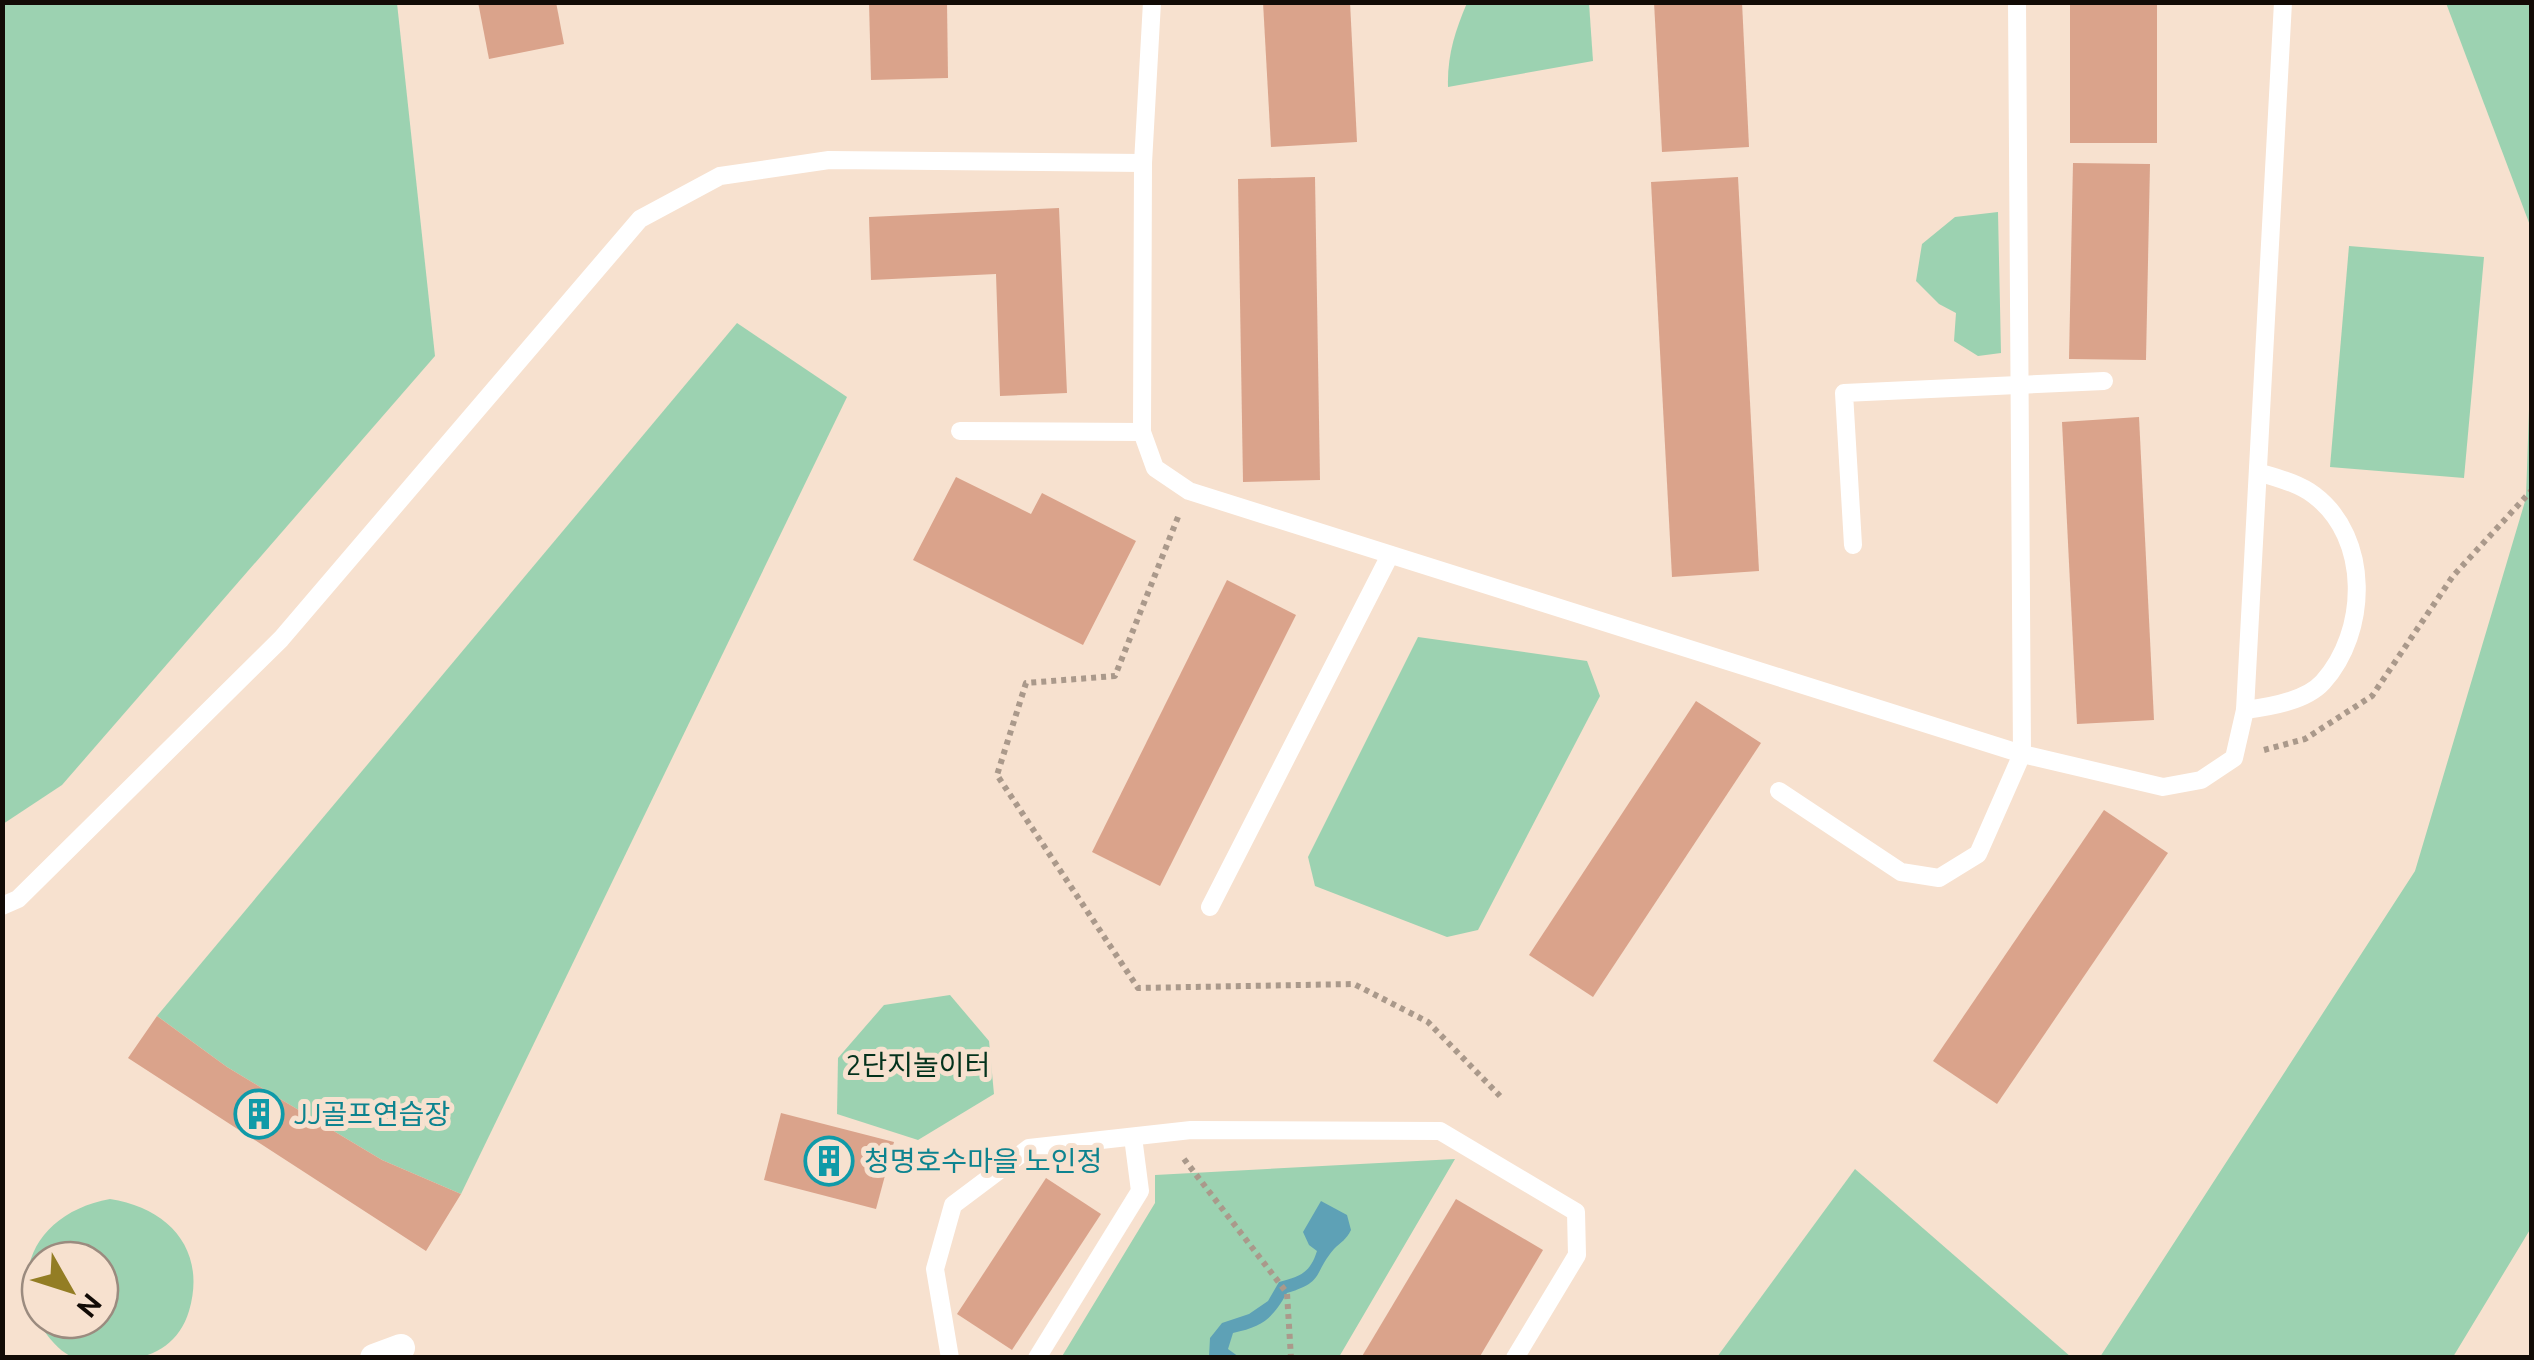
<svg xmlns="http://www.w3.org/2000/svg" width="2534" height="1360" font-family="Ubuntu,'Noto Sans KR',sans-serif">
  <rect width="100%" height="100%" fill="#f7e1cf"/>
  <g fill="#9cd2b1" fill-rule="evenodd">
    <path d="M3,2L397,3L435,356L62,785L3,824Z"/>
    <path d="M1467,3H1589L1593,61L1448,87C1447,56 1455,31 1467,3Z"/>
    <path d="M2446,3H2531V228Z"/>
    <path d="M1998,212L2001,353L1978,356L1954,341L1956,313L1939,304L1916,281L1922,244L1955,217Z"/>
    <path d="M2349,246L2484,257L2464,478L2330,467Z"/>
    <path d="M737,323L847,397L461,1194L382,1160L227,1067L157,1016Z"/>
    <path d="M2531,350V1228L2453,1357H2100L2415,871L2526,498Z"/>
    <path d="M1418,637L1587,661L1600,696L1478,930L1447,937L1315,886L1308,857Z"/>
    <path d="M950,995L989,1041L994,1094L918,1140L837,1114L838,1058L884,1005Z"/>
    <path d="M1455,1159L1339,1357L1061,1358L1155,1203V1175Z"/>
    <path d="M1855,1169L2071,1357H1717Z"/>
    <path d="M110,1199C169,1208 207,1250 189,1311C180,1341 156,1358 127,1358C111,1358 88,1360 73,1357C63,1354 51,1341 45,1332C3,1270 42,1211 110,1199ZM40,1260H100V1320H40Z"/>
  </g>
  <path fill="#5ea1b6" d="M1321,1201L1347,1215L1351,1230C1346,1240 1341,1242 1334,1249C1313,1273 1325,1282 1287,1293C1271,1320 1263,1326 1233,1333L1228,1349L1239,1357H1209L1210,1338L1222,1323L1249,1314L1268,1301L1279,1282C1301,1276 1310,1273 1317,1251L1309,1245L1303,1232Z"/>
  <g fill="#daa38b">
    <path d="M478,2H556L564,44L489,59Z"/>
    <path d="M869,2H947L948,78L871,80Z"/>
    <path d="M1263,2H1350L1357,142L1271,147Z"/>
    <path d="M1654,2H1742L1749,147L1662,152Z"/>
    <rect x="2070" y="2" width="87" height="141"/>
    <path d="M2073,163L2150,164L2146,360L2069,359Z"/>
    <path d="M1315,177L1320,480L1243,482L1238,179Z"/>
    <path d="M1738,177L1759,571L1672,577L1651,182Z"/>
    <path d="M1059,208L1067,393L1000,396L996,274L871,280L869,217Z"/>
    <path d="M2139,417L2154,720L2077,724L2062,422Z"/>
    <path d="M956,477L1031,514L1042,493L1136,541L1083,645L913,560Z"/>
    <path d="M1227,580L1296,615L1160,886L1092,852Z"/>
    <path d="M1696,701L1761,743L1593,997L1529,955Z"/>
    <path d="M2104,810L2168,853L1997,1104L1933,1061Z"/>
    <path d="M157,1016L227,1067L382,1160L461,1194L426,1251L128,1058Z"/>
    <path d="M781,1113L894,1142L876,1209L764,1180Z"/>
    <path d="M1046,1178L1101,1214L1012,1350L957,1314Z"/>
    <path d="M1456,1199L1543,1250L1479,1358H1361Z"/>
  </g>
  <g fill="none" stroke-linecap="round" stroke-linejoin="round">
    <g stroke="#aa998b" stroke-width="6" stroke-dasharray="5 5" stroke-linecap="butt">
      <path d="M1178,517L1115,676L1026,683L997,775L1138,988L1354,984L1428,1022L1500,1096"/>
      <path d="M2264,750L2305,739L2372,696L2453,576L2532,490"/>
      <path d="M1184,1159L1287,1293L1291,1358"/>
    </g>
    <g stroke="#fff" stroke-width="18">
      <path d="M1152,2L1143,163L1142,432L1155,468L1189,491L2022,754L2163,787L2201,780L2234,758L2245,710L2283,2"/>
      <path d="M960,431L1142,432"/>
      <path d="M1853,545L1844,393L2104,381"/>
      <path d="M2245,710C2270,707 2306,701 2323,682C2368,632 2371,538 2314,495C2298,483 2277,478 2258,472"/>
      <path d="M1779,791L1901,872L1939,878L1978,854L2022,754L2017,2"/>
      <path d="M2,906L18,899L281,639L640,219L720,176L829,160L1143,163"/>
      <path d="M1210,907L1390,555"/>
      <path d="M950,1358L935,1269L953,1205L1029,1148L1191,1130L1440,1131L1576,1212L1577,1255L1515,1358"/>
      <path d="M1037,1358L1140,1191L1133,1137"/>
    </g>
    <path stroke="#fff" stroke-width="28" d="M374,1358L401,1348"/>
  </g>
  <defs>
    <g id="building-ring" transform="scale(2.5)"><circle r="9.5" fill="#f7e1cf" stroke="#0f9aa8" stroke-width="1.5"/><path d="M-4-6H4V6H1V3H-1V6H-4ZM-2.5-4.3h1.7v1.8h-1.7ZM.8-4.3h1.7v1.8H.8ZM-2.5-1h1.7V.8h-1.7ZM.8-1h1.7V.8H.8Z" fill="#0f9aa8"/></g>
  </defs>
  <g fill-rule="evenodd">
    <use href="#building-ring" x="259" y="1114"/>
    <use href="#building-ring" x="829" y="1161"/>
  </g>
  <g text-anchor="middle" stroke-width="10" stroke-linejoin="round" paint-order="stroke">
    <g font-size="28" fill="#03321c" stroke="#f7e1cf">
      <text x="918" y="1075">2단지놀이터</text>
    </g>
    <g font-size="28" fill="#0d838f" stroke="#f7e1cf" text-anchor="start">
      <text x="294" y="1124">JJ골프연습장</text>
      <text x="864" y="1171">청명호수마을 노인정</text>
    </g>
  </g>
  <rect width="2534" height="1360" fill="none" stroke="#120b06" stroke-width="10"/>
  <g transform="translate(70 1290) rotate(129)"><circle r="48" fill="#f7e1cf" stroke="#9b8b7f" stroke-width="2.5"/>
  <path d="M0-8L18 38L0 25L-18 38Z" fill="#937d24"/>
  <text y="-15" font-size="28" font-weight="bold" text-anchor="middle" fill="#120b06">N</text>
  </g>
</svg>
